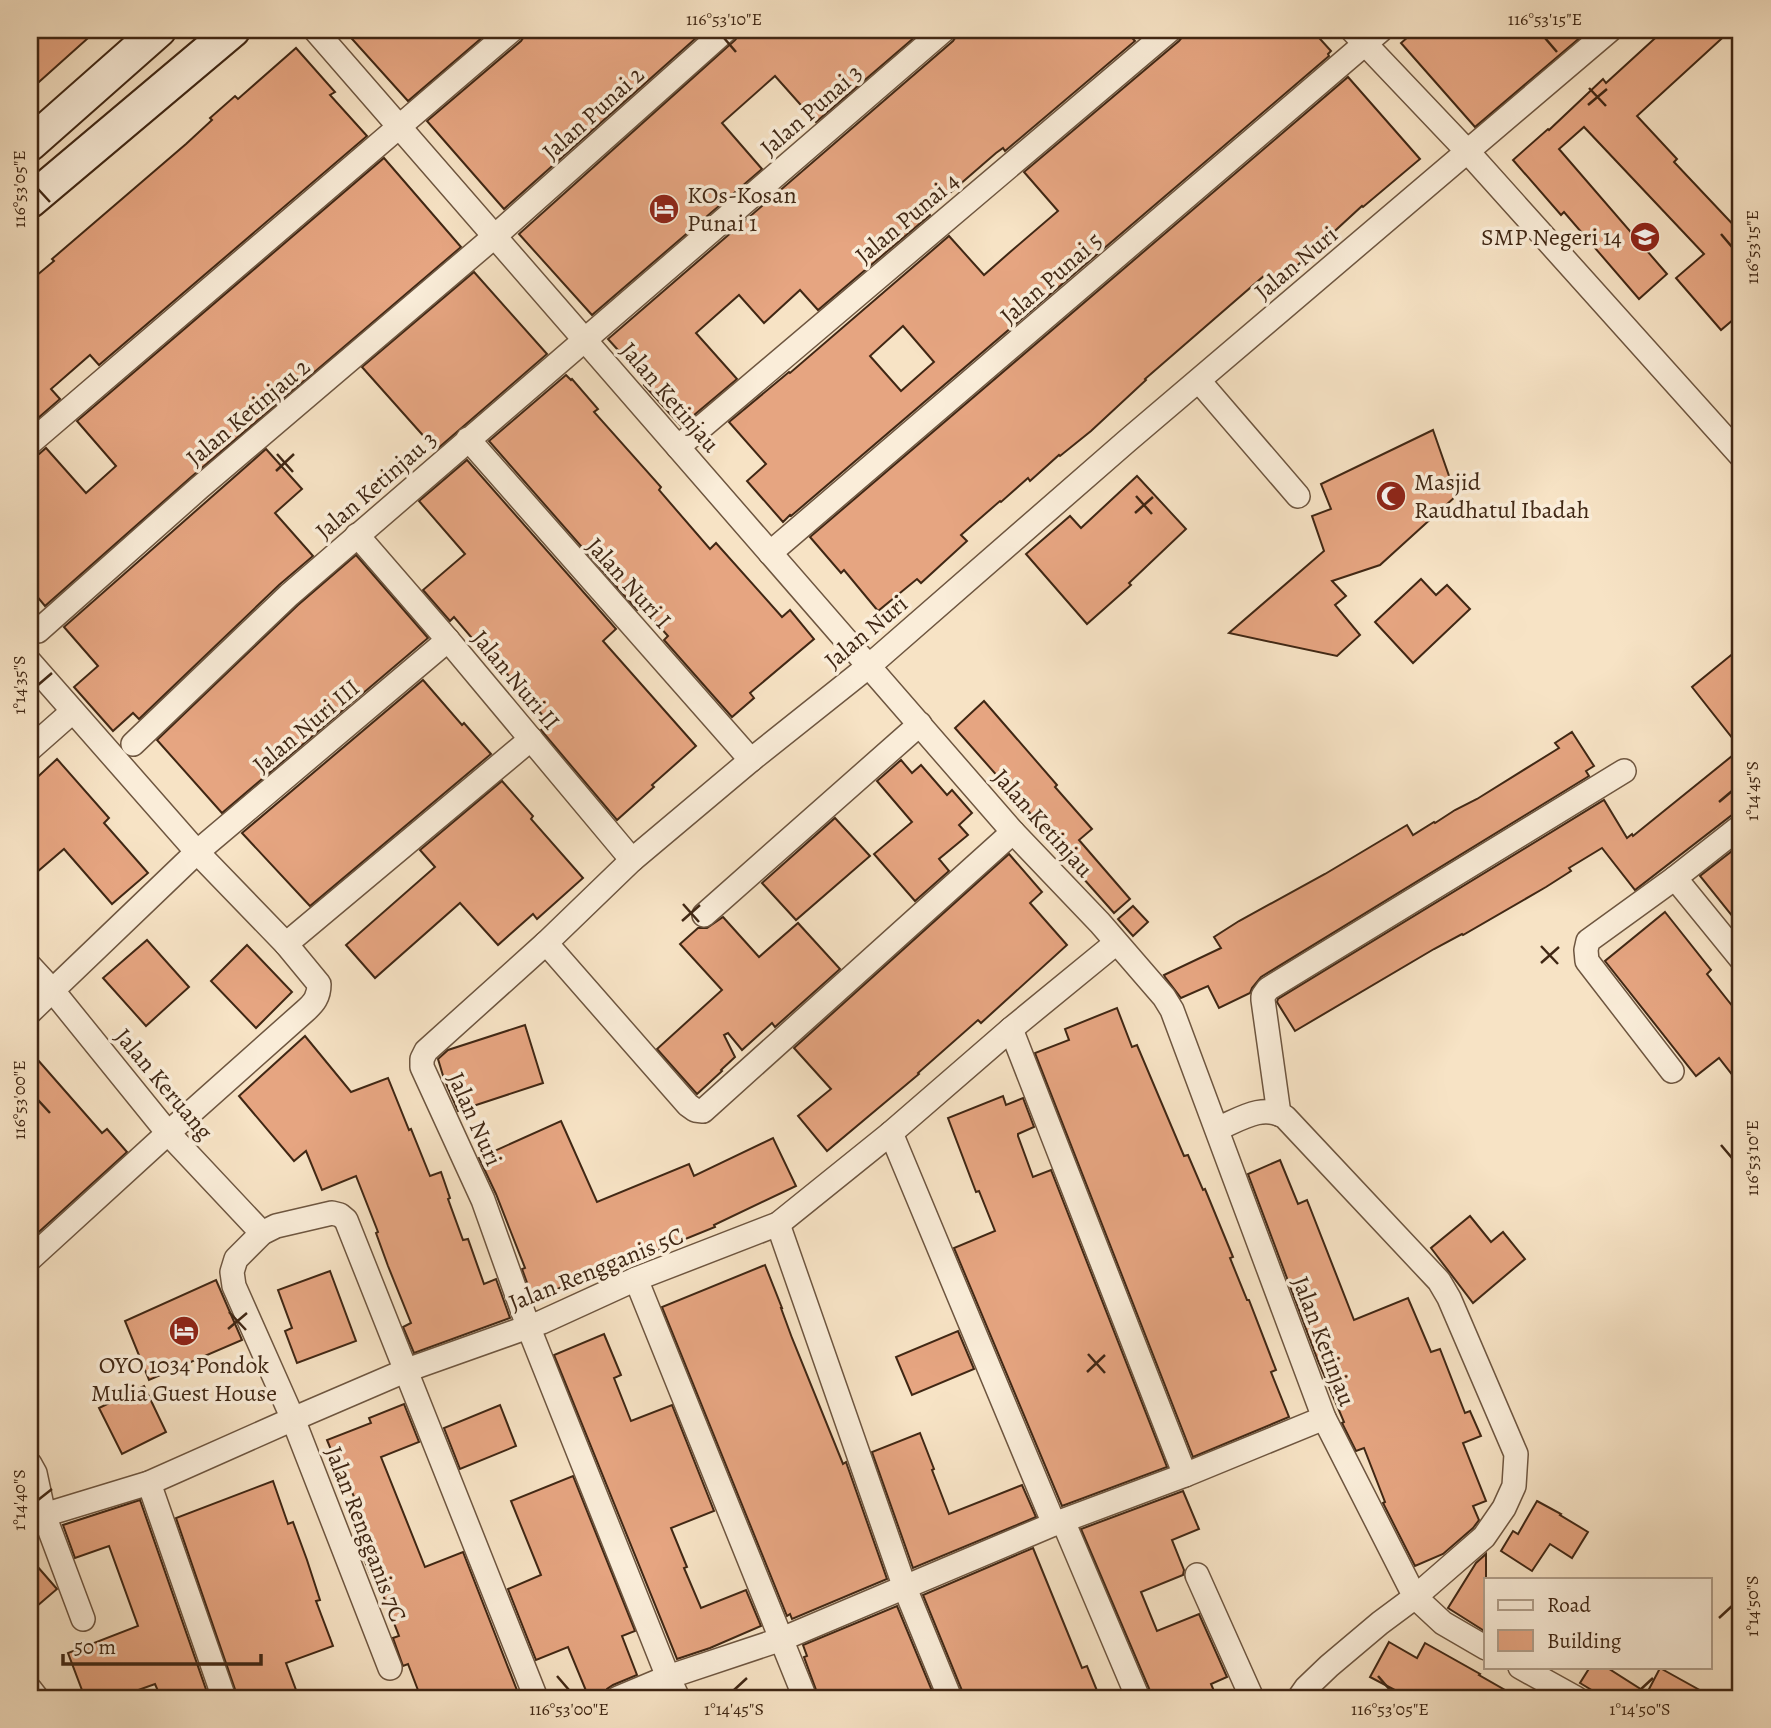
<svg xmlns="http://www.w3.org/2000/svg" width="1771" height="1728" font-family="Alegreya,serif">
  <rect width="100%" height="100%" fill="#f7e3c5"/>
  <filter id="stains"><feTurbulence type="fractalNoise" baseFrequency=".00286" numOctaves="4"/><feColorMatrix values="0 0 0 0 .2 0 0 0 0 .09 0 0 0 0 .02 0 0 0 .5 -.17"/></filter>
  <radialGradient id="worn" r=".72"><stop offset=".6" stop-color="#630" stop-opacity="0"/><stop offset="1" stop-color="#630" stop-opacity=".3"/></radialGradient>
  <g fill="#e6a581" stroke="#402714" stroke-width="2" fill-rule="evenodd">
    <path d="M30,30H97L30,90Z"/>
    <path d="M344,30H491L408,101Z"/>
    <path d="M526,30H705L504,209L427,121L521,41L525,35Z"/>
    <path d="M740,30H923L816,122L775,76L722,123L762,169L592,315L519,234L735,40L739,35Z"/>
    <path d="M958,30H1125L1135,41L1005,151L1003,148L996,153L928,212L930,215L818,310L800,290L764,323L739,295L696,333L737,379L681,426L644,385L647,382L608,339L953,41L957,35Z"/>
    <path d="M1188,30H1312L1331,51L1328,54L1329,56L791,516L790,515L783,522L747,481L766,464L729,422L789,372L790,373L949,236L984,275L1009,253L1058,211L1024,172L1179,41ZM903,326L934,362L901,391L870,356Z"/>
    <path d="M1416,30H1589L1475,127L1401,43Z"/>
    <path d="M1664,30H1731L1637,116L1677,159L1674,162L1741,233V313L1721,330L1676,278L1704,254L1584,127L1559,149L1667,274L1639,299L1564,212L1561,215L1513,160L1548,129L1549,130L1603,79L1606,83Z"/>
    <path d="M296,48L335,92L330,95L367,136L99,365L90,355L51,389L60,399L30,425V281L54,261L52,259L186,144L212,120L210,118L235,96L238,99Z"/>
    <path d="M1348,77L1420,159L1363,207L1362,206L1275,286L1265,275L1145,379L1146,380L1091,431L1060,456L1059,455L1030,481L1028,478L1001,502L1000,501L961,535L967,541L921,583L917,579L878,611L844,570L841,573L810,537Z"/>
    <path d="M384,158L461,247L190,478L45,606L30,588V457L39,454L46,448L86,493L116,466L77,421Z"/>
    <path d="M474,272L547,354L436,450L362,367Z"/>
    <path d="M566,375L571,380L572,379L598,409L594,412L661,487L659,490L710,549L716,543L782,617L790,610L814,639L750,693L754,698L732,717L664,640L668,636L641,606L637,610L489,441Z"/>
    <path d="M1433,430L1456,496L1380,565L1332,581L1346,596L1335,605L1360,635L1337,656L1229,633L1324,551L1312,516L1331,509L1321,484Z"/>
    <path d="M266,449L302,489L275,513L313,556L279,585L139,719L133,713L113,731L74,687L98,666L64,627Z"/>
    <path d="M467,460L616,629L603,641L696,746L652,785L654,787L617,820L541,730L549,723L503,669L500,671L454,617L450,621L423,590L465,554L419,501Z"/>
    <path d="M1137,476L1186,529L1129,583L1131,585L1087,624L1026,554L1070,516L1081,528Z"/>
    <path d="M356,555L428,638L222,813L157,740L298,605Z"/>
    <path d="M1421,579L1436,595L1447,585L1470,609L1413,663L1375,622Z"/>
    <path d="M1741,647V749L1692,687Z"/>
    <path d="M423,680L462,725L464,723L491,754L310,906L242,833Z"/>
    <path d="M984,701L1057,785L1055,787L1092,829L1079,840L1130,899L1114,913L1027,815L1030,813L955,728Z"/>
    <path d="M1572,732L1594,766L1586,771L1589,776L1261,977L1252,988L1250,993L1219,1008L1208,986L1181,998L1165,977L1164,975L1221,948L1214,937L1239,921L1325,874L1407,825L1413,835L1434,822L1435,823L1455,810L1477,799L1559,748L1555,743Z"/>
    <path d="M1732,756L1741,768V812L1732,815L1635,890L1602,848L1569,868L1571,871L1546,887L1463,935L1462,934L1434,949L1295,1031L1277,1002L1278,999L1604,800L1627,838L1632,834L1633,836Z"/>
    <path d="M57,759L109,818L104,823L148,873L112,904L64,849L30,878V784Z"/>
    <path d="M901,760L912,773L921,765L947,795L952,790L972,813L959,825L968,835L939,859L949,871L915,901L874,854L912,822L877,781Z"/>
    <path d="M502,781L533,816L531,819L583,878L537,919L533,914L498,945L460,903L375,978L346,945L435,867L420,850Z"/>
    <path d="M835,818L870,856L796,920L762,883Z"/>
    <path d="M1741,844V927L1700,876Z"/>
    <path d="M1009,854L1042,892L1030,903L1067,945L981,1023L978,1020L918,1073L919,1074L827,1151L798,1116L831,1089L794,1048Z"/>
    <path d="M1133,906L1148,922L1133,936L1118,919Z"/>
    <path d="M1665,912L1711,970L1707,974L1741,1017V1086L1719,1058L1696,1076L1605,961Z"/>
    <path d="M723,917L759,957L798,923L840,969L775,1027L772,1023L742,1050L728,1033L724,1035L735,1057L721,1070L722,1071L697,1094L657,1049L722,990L680,944L698,928H707Z"/>
    <path d="M147,940L189,987L146,1026L103,978Z"/>
    <path d="M247,945L292,992L256,1028L211,981Z"/>
    <path d="M1117,1008L1132,1047L1137,1045L1184,1156L1188,1155L1203,1190L1205,1189L1233,1257L1230,1258L1247,1300H1249L1276,1370L1271,1372L1289,1417L1193,1457L1035,1053L1069,1040L1065,1029Z"/>
    <path d="M525,1025L543,1083L458,1111L444,1079L438,1059L448,1050Z"/>
    <path d="M305,1036L351,1092L388,1078L409,1130L411,1129L430,1176L441,1172L450,1198L448,1199L463,1240L468,1239L484,1284L496,1279L510,1318L414,1353L403,1327L411,1323L388,1266L376,1233L378,1232L356,1176L322,1190L306,1151L294,1161L239,1096Z"/>
    <path d="M30,1051L102,1133L107,1129L127,1152L30,1240Z"/>
    <path d="M1003,1096L1006,1105L1023,1098L1034,1127L1018,1134V1136L1033,1177L1051,1170L1167,1467L1062,1506L954,1248L995,1231L979,1191L976,1192L948,1118Z"/>
    <path d="M561,1121L597,1202L689,1164L694,1176L773,1138L796,1186L714,1225L715,1227L651,1253L650,1251L533,1299L522,1269L525,1268L496,1194L479,1158Z"/>
    <path d="M1280,1160L1298,1204L1307,1200L1354,1320L1408,1298L1431,1352L1440,1349L1465,1413L1470,1411L1481,1436L1463,1443L1486,1501L1473,1506L1479,1520L1473,1528L1443,1554L1415,1566L1383,1503L1385,1502L1364,1448L1356,1451L1342,1423L1344,1422L1318,1361L1248,1174Z"/>
    <path d="M1470,1216L1491,1242L1503,1232L1525,1259L1473,1303L1431,1248Z"/>
    <path d="M765,1265L782,1308H781L792,1338L843,1464L846,1462L887,1579L792,1619L790,1614L787,1616L662,1307Z"/>
    <path d="M330,1271L356,1341L297,1363L285,1331L292,1328L278,1290Z"/>
    <path d="M216,1280L242,1340L149,1380L125,1321Z"/>
    <path d="M958,1331L974,1369L912,1395L896,1357Z"/>
    <path d="M604,1334L621,1375L614,1378L631,1421L672,1405L714,1511L671,1528L687,1567L684,1568L701,1608L746,1590L761,1626L710,1648L677,1659L554,1355Z"/>
    <path d="M144,1386L166,1432L122,1454L99,1408Z"/>
    <path d="M404,1404L419,1442L381,1457L425,1567L463,1552L520,1698H421L408,1664L403,1666L393,1638L399,1636L376,1577L372,1578L361,1552L374,1547L346,1477L343,1479L327,1440L371,1423L369,1418Z"/>
    <path d="M500,1405L516,1446L460,1469L444,1428Z"/>
    <path d="M920,1433L934,1469L932,1470L949,1514L1022,1485L1036,1517L913,1568L872,1452Z"/>
    <path d="M573,1476L635,1631L622,1636L637,1675L613,1685L607,1689L604,1696L598,1698H589L568,1647L536,1660L508,1589L541,1575L511,1501Z"/>
    <path d="M273,1481L288,1524L293,1522L307,1560L320,1600L316,1601L333,1646L286,1663L299,1698H238L176,1518Z"/>
    <path d="M1183,1491L1199,1529L1172,1540L1184,1570L1183,1575L1141,1592L1157,1631L1199,1614L1227,1677L1211,1684L1217,1698H1152L1151,1693L1081,1529Z"/>
    <path d="M140,1500L209,1698H161L155,1684L116,1698H85L68,1653L138,1626L109,1546L75,1558L63,1525Z"/>
    <path d="M1537,1501L1561,1514L1560,1515L1588,1532L1572,1558L1550,1544L1532,1571L1501,1551L1513,1531L1518,1534Z"/>
    <path d="M1033,1548L1082,1668L1087,1666L1100,1698H964L963,1693L923,1595Z"/>
    <path d="M1486,1554V1632L1448,1608L1476,1563Z"/>
    <path d="M30,1558L57,1589L30,1612Z"/>
    <path d="M897,1606L935,1698H819L804,1657L807,1656L803,1645Z"/>
    <path d="M1389,1642L1417,1658L1425,1643L1480,1674L1479,1675L1519,1698H1410L1370,1677Z"/>
    <path d="M1590,1667H1606L1647,1693L1660,1668L1714,1698H1605L1580,1683Z"/>
  </g>
  <g fill="none" stroke-linecap="round" stroke-linejoin="round">
    <g stroke="#6e5640" stroke-width="26">
      <g id="minor">
        <path d="M315,30L1013,832L1100,923L1164,997L1172,1010L1324,1418L1415,1597L1443,1623L1486,1648"/>
        <path d="M1352,30L1468,152L1741,456"/>
        <path d="M1199,381L1298,496"/>
        <path d="M468,439L751,760"/>
        <path d="M30,443L512,30"/>
        <path d="M678,447L1170,30"/>
        <path d="M357,535L448,640L632,860"/>
        <path d="M770,553L1381,30"/>
        <path d="M38,631L199,488L495,236L726,30"/>
        <path d="M30,662L197,852L286,944L319,984C319,997 314,1003 305,1011L168,1133L30,1259"/>
        <path d="M133,744L289,595L944,30"/>
        <path d="M30,749L72,712"/>
        <path d="M1741,826L1675,878L1741,959"/>
        <path d="M704,915L920,724"/>
        <path d="M546,943L688,1105L695,1110L703,1111L1013,832"/>
        <path d="M286,944L531,739"/>
        <path d="M30,966L53,991L168,1133L262,1233"/>
        <path d="M30,1012L197,852L448,640"/>
        <path d="M1011,1029L1185,1475"/>
        <path d="M1672,1071L1587,961L1586,950L1588,941L1675,878"/>
        <path d="M1279,1114L1263,1000V996L1268,989L1624,771"/>
        <path d="M1217,1129C1239,1120 1262,1103 1285,1117L1439,1281L1449,1298L1516,1454L1514,1486L1504,1508L1484,1537L1415,1597L1380,1623L1329,1666L1306,1688L1299,1698"/>
        <path d="M891,1133L1054,1524"/>
        <path d="M778,1224L905,1588L950,1698"/>
        <path d="M636,1279L805,1698"/>
        <path d="M30,1464L35,1473L44,1515L83,1619"/>
        <path d="M149,1483L224,1698"/>
        <path d="M1063,1521L1138,1698"/>
        <path d="M30,1527L44,1515L149,1483L293,1419L407,1370L542,1322L636,1279L778,1224L891,1133L1011,1029L1116,943"/>
        <path d="M1197,1575L1252,1698"/>
        <path d="M1520,1667L1576,1698"/>
        <path d="M390,1668L293,1419L234,1286L232,1272L236,1259L262,1233L276,1226L332,1213L340,1215L346,1220L536,1698"/>
        <path d="M30,1689L37,1698"/>
        <path d="M618,1698L668,1677L782,1639L1054,1524L1185,1475L1324,1418"/>
        <path d="M678,1698L668,1677L528,1326L483,1200L422,1067V1059L426,1051L546,943L632,860L751,760L869,666L1127,441L1610,30"/>
      </g>
    </g>
    <g stroke="#402714" stroke-width="37">
      <g id="secondary">
        <path d="M30,144L159,30"/>
        <path d="M30,201L233,30"/>
      </g>
    </g>
    <use href="#minor" stroke="#faedd9" stroke-width="23"/>
    <use href="#secondary" stroke="#faedd9" stroke-width="33"/>
  </g>
  <path fill="none" stroke="#402714" stroke-width="2.5" d="M724,38L736,52M1545,38L1557,52M1589,88L1606,106M1588,105L1607,89M38,189L50,202M1721,234L1732,247M277,454L293,472M276,471L294,454M1136,496L1152,514M1135,513L1153,497M38,685L52,673M1719,802L1732,791M683,904L699,922M682,921L700,905M1541,946L1558,964M1541,963L1559,947M38,1100L50,1113M1721,1145L1732,1158M229,1312L246,1330M228,1329L247,1313M1088,1354L1105,1373M1087,1372L1105,1355M38,1500L52,1489M1719,1618L1732,1606M557,1676L569,1690M1378,1676L1390,1690M734,1690L747,1678M1640,1690L1653,1678"/>
  <defs>
    <g id="hotel-disc" transform="scale(1.575)"><circle r="9.5" fill="#8f2418" stroke="#faedd9"/><path d="M-6-4.5h1.5V1H6V5H4.5V3h-9V5H-6ZM-4 0a1.8 1.8 0 1 1 3.6 0ZM.5 0V-2.5h3Q6-2.5 6 0Z" fill="#fff"/></g>
    <g id="school-disc" transform="scale(1.575)"><circle r="9.5" fill="#8f2418" stroke="#faedd9"/><path d="M0-5L7-2L0 1L-7-2ZM-4 1L0 2.5L4 1V4Q0 6-4 4Z" fill="#fff"/></g>
    <g id="mosque-disc" transform="scale(1.575)"><circle r="9.5" fill="#8f2418" stroke="#faedd9"/><path d="M3.5-4.9A6 6 0 1 0 3.5 4.9A5 5 0 1 1 3.5-4.9Z" fill="#fff"/></g>
  </defs>
  <g fill-rule="evenodd">
    <use href="#hotel-disc" x="664" y="209"/>
    <use href="#school-disc" x="1645" y="237"/>
    <use href="#mosque-disc" x="1391" y="496"/>
    <use href="#hotel-disc" x="184" y="1331"/>
  </g>
  <g text-anchor="middle" stroke-width="7" stroke-linejoin="round" paint-order="stroke">
    <g font-size="24" fill="#402714" stroke="#faedd9">
      <text transform="translate(811 110) rotate(-41)" y="8">Jalan Punai 3</text>
      <text transform="translate(593 113) rotate(-42)" y="8">Jalan Punai 2</text>
      <text transform="translate(907 218) rotate(-40)" y="8">Jalan Punai 4</text>
      <text transform="translate(1296 263) rotate(-40)" y="8">Jalan Nuri</text>
      <text transform="translate(1051 278) rotate(-41)" y="8">Jalan Punai 5</text>
      <text transform="translate(670 397) rotate(49)" y="8">Jalan Ketinjau</text>
      <text transform="translate(248 412) rotate(-40)" y="8">Jalan Ketinjau 2</text>
      <text transform="translate(376 485) rotate(-41)" y="8">Jalan Ketinjau 3</text>
      <text transform="translate(629 583) rotate(48)" y="8">Jalan Nuri I</text>
      <text transform="translate(866 632) rotate(-40)" y="8">Jalan Nuri</text>
      <text transform="translate(516 680) rotate(50)" y="8">Jalan Nuri II</text>
      <text transform="translate(306 726) rotate(-40)" y="8">Jalan Nuri III</text>
      <text transform="translate(1043 823) rotate(48)" y="8">Jalan Ketinjau</text>
      <text transform="translate(164 1084) rotate(50)" y="8">Jalan Keruang</text>
      <text transform="translate(475 1119) rotate(66)" y="8">Jalan Nuri</text>
      <text transform="translate(596 1269) rotate(-22)" y="8">Jalan Rengganis 5C</text>
      <text transform="translate(1324 1341) rotate(69)" y="8">Jalan Ketinjau</text>
      <text transform="translate(366 1534) rotate(69)" y="8">Jalan Rengganis 7C</text>
    </g>
    <g font-size="24" fill="#402714" stroke="#faedd9" text-anchor="start">
      <text x="687" y="203">KOs-Kosan<tspan x="687" dy="28">Punai 1</tspan></text>
      <text x="1622" y="245" text-anchor="end">SMP Negeri 14</text>
      <text x="1414" y="490">Masjid<tspan x="1414" dy="28">Raudhatul Ibadah</tspan></text>
      <text x="184" y="1373" text-anchor="middle">OYO 1034 Pondok<tspan x="184" dy="28">Mulia Guest House</tspan></text>
    </g>
  </g>
  <rect width="1771" height="1728" fill="none" stroke="#f7e3c5" stroke-width="77"/>
  <rect x="1484" y="1578" width="228" height="91" fill="#faedd9" stroke="#b09e8a" stroke-width="2"/>
  <rect x="1498" y="1600" width="35" height="10" fill="#faedd9" stroke="#b09e8a" stroke-width="2"/>
  <text x="1547" y="1612" font-size="21" fill="#402714">Road</text>
  <rect x="1498" y="1630" width="35" height="21" fill="#e6a581" stroke="#b09e8a" stroke-width="2"/>
  <text x="1547" y="1648" font-size="21" fill="#402714">Building</text>
  <path d="M63 1654v10h198v-10" fill="none" stroke="#402714" stroke-width="3.5"/>
  <text x="74" y="1654" font-size="21" fill="#402714" stroke="#faedd9" stroke-width="5" paint-order="stroke">50 m</text>
  <rect x="38" y="38" width="1694" height="1652" fill="none" stroke="#402714" stroke-width="2.5"/>
  <g font-size="18" text-anchor="middle" fill="#402714">
    <text x="724" y="25">116°53'10"E</text>
    <text x="1545" y="25">116°53'15"E</text>
    <text transform="translate(19 189) rotate(-90)" y="6">116°53'05"E</text>
    <text transform="translate(1752 247) rotate(-90)" y="6">116°53'15"E</text>
    <text transform="translate(19 685) rotate(-90)" y="6">1°14'35"S</text>
    <text transform="translate(1752 791) rotate(-90)" y="6">1°14'45"S</text>
    <text transform="translate(19 1100) rotate(-90)" y="6">116°53'00"E</text>
    <text transform="translate(1752 1158) rotate(-90)" y="6">116°53'10"E</text>
    <text transform="translate(19 1500) rotate(-90)" y="6">1°14'40"S</text>
    <text transform="translate(1752 1606) rotate(-90)" y="6">1°14'50"S</text>
    <text x="569" y="1715">116°53'00"E</text>
    <text x="734" y="1715">1°14'45"S</text>
    <text x="1390" y="1715">116°53'05"E</text>
    <text x="1640" y="1715">1°14'50"S</text>
  </g>
  <rect width="100%" height="100%" filter="url(#stains)"/>
  <rect width="100%" height="100%" fill="url(#worn)"/>
</svg>
